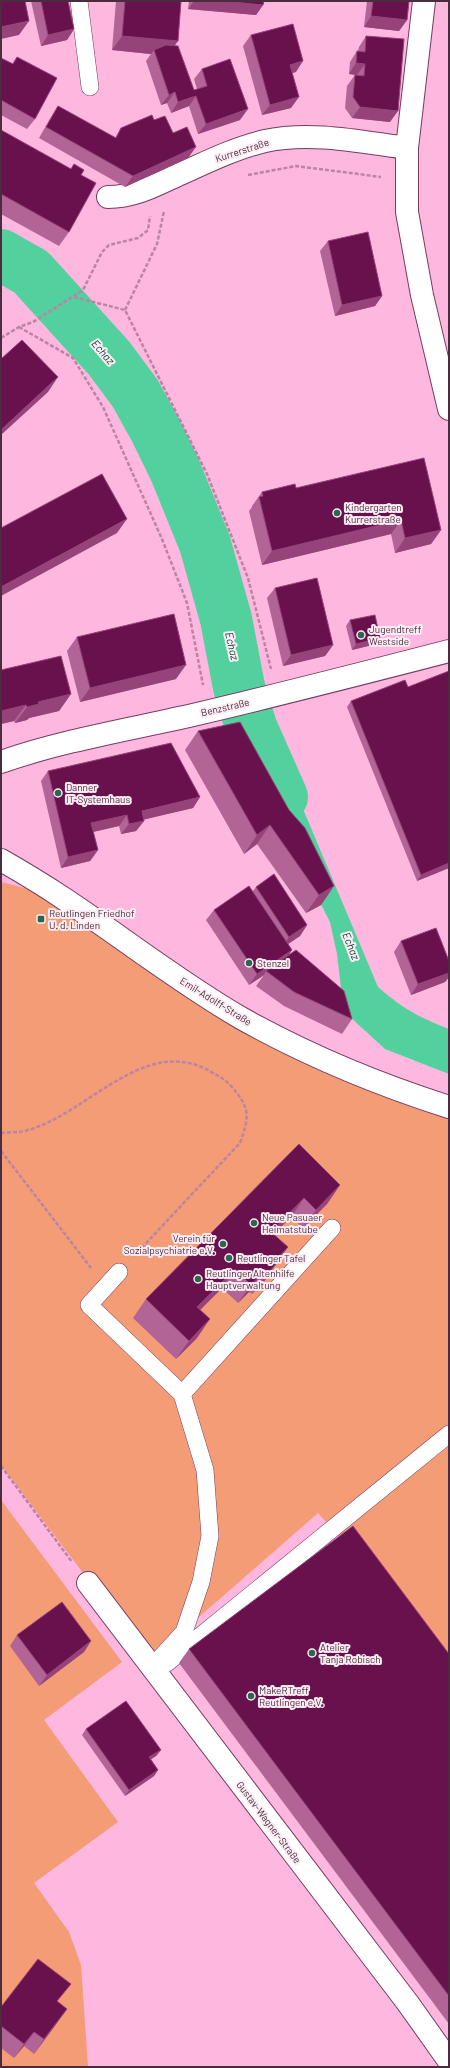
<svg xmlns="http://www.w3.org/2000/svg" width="450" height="2068" font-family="Barlow,sans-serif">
  <rect width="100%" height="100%" fill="#feb7df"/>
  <g fill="#f39c75">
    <path d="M1,882L63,898L205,996L449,1107V1676L343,1541L318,1513L152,1658L90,1582L1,1465Z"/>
    <path d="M1,1500L122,1662L44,1720L118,1822L34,1883L69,1932L81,1965L88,2067H1Z"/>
  </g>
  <path fill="#52d19f" d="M272,727L287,771L378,987C400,1007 422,1019 449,1029V1074L385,1049L349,1016L343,1005L337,954L330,922L292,847L227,738Z"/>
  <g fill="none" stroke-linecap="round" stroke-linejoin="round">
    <path stroke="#52d19f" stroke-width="52" d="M1,255L31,272L109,358L135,393L155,429L175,470L205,544L226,619L239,687L251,727L282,797"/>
    <g stroke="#773b60" stroke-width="18">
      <g id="service">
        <path d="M79,1L90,87"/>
        <path d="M119,1272L89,1305L182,1394L205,1470L210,1536L201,1582L184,1632L152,1667"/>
        <path d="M182,1394L332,1228"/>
        <path d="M167,1663L449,1434"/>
      </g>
    </g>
    <g stroke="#773b60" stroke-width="24">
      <g id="minor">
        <path d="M424,1L407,148V212L422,295L449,409"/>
        <path d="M108,197C135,197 156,185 180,174C207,162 235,148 265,141C311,131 361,142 407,148"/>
        <path d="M1,762C60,741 131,729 193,715C278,695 364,673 449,651"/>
        <path d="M88,1583L407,2002L449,2061"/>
      </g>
    </g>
    <g stroke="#773b60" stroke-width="24">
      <path id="tertiary" d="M1,860C22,872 42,884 63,898C122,937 179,982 241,1018C307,1055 377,1084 449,1107"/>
    </g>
    <g stroke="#bb84a3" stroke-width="2.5" stroke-dasharray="4 2" stroke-linecap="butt">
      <path d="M248,175L296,166L381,177"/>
      <path d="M74,297L125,310L207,474L248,578L271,669"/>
      <path d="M125,310L157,244L164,211"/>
      <path d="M19,327L73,358L103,407L162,539L187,603L203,685"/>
      <path d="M1,338L19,327L33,322L83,290L102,252L109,245L138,238L148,230L150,216"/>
      <path d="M1,1133C10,1132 20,1133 28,1130C87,1114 143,1036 208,1070C216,1075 224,1078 230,1085C250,1107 250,1115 240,1143L134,1256"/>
      <path d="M1,1151L91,1268"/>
      <path d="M1,1466L72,1562"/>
    </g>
    <use href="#service" stroke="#fff" stroke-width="17"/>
    <use href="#minor" stroke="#fff" stroke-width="22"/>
    <use href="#tertiary" stroke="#fff" stroke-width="22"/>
  </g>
  <g fill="#b36496">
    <path d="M31,1H68L74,29L67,40L41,46Z"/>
    <path d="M116,1H181L174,46L194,90L197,89L194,79L202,69L240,120L198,134L189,106L171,113L167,103L161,105L146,61L151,54L112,50Z"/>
    <path d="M189,1H264L263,5L256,15L188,9Z"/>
    <path d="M367,1H409L407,20L399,31L364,27Z"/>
    <path d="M251,35L296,72L292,73L291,108L262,115L243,46Z"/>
    <path d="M366,36L390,122L352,118L345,108L347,86L355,75H357L349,74L350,62L357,51H358L359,47Z"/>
    <path d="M17,57L35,119L27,129L1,115V58L12,64Z"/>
    <path d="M58,106L115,138L121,128L154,120L173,133L188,158L125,187L39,138L51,117Z"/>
    <path d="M1,130L71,169L74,164L81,175L69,232L59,246L1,214Z"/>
    <path d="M328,241L382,296L375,306L335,316L320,251Z"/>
    <path d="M296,488L441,530L431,544L395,553L391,534L262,565L249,511L252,507V506L262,492Z"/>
    <path d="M275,588L333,645L325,656L283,666L267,598Z"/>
    <path d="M350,620L376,644L352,650L346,626Z"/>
    <path d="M77,637L176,679L80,702L67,651Z"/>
    <path d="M1,670L71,694L59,711L29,718L27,720L15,723L14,721L1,724Z"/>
    <path d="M449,671V868L417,881L347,707L351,701L408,687Z"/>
    <path d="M198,731L289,810L334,886L321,905L306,913L257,844L244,854L185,750Z"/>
    <path d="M48,771L200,797L193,808L144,819V821L136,831L121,834L119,826L93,832L98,850L90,861L61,868L41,781Z"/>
    <path d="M256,887L307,925L300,936L288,944L289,955L352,1019L342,1034L284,1006L256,986L264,975L249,985L206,920L214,910L253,891Z"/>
    <path d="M401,941L449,961V977L445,982L411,995L394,952Z"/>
    <path d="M299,1144L340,1185L327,1204L303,1228L291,1217L274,1234L288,1247L263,1283L252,1294L249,1292L238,1303L222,1288L200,1310L197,1338L176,1359L133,1318L146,1299Z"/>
    <path d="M17,1635L91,1641L84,1652L39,1686L10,1646Z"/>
    <path d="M189,1649L449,1654V2024L179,1663Z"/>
    <path d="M86,1729L161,1750L156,1756L151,1759L158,1770L154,1776L125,1796L82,1735Z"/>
    <path d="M58,2002L57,2023L34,2054L24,2046L14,2058L1,2048V2007Z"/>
  </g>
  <g fill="#954379">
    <path d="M194,1H223L263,5L256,15L188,9Z"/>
    <path d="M371,16L407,20L399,31L364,27Z"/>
    <path d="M29,21L19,35L1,39V27Z"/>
    <path d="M74,29L67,40L41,46L48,35Z"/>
    <path d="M122,36L178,41L168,55L154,50L151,54L112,50Z"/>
    <path d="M303,61L296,72L283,75L290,65Z"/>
    <path d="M356,63L365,64L357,75L349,74Z"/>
    <path d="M175,92L167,103L161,105L169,95Z"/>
    <path d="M196,96L189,106L171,113L178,102Z"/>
    <path d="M299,97L291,108L262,115L270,105Z"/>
    <path d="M360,107L398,111L390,122L352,118Z"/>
    <path d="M248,109L240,120L198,134L206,124Z"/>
    <path d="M196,147L188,158L125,187L133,176Z"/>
    <path d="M382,296L375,306L335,316L342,305Z"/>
    <path d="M58,377L48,392L1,435V430Z"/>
    <path d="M127,519L117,533L1,596V587Z"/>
    <path d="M401,520L391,534L262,565L272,551Z"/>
    <path d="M441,530L431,544L395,553L405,538Z"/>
    <path d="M380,638L376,644L352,650L356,644Z"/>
    <path d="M333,645L325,656L283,666L291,655Z"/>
    <path d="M186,665L176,679L80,702L90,688Z"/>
    <path d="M71,694L59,711L29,718L27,720L15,723L27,707L38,702Z"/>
    <path d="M26,705L14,721L1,724V711Z"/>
    <path d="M200,797L193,808L134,822L142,811Z"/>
    <path d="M127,815L119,826L84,834L91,823Z"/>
    <path d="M144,821L136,831L121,834L129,824Z"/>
    <path d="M270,825L257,844L244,854L257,835Z"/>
    <path d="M98,850L90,861L61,868L68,857Z"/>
    <path d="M449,863V868L417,881L421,875Z"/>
    <path d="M334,886L321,905L306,913L319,895Z"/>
    <path d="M307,925L300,936L282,948L289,937Z"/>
    <path d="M292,950L285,961L266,971L264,975L249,985L257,974Z"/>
    <path d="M449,973V977L445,982L411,995L418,984Z"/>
    <path d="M340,1185L327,1204L303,1228L316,1210Z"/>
    <path d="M304,1198L291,1217L258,1250L271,1232Z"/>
    <path d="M288,1247L263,1283L252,1294L265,1276L274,1262Z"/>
    <path d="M235,1269L222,1288L184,1326L197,1307Z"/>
    <path d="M262,1273L249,1292L238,1303L251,1285Z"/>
    <path d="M210,1319L197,1338L176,1359L189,1341Z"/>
    <path d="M91,1641L84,1652L39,1686L47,1675Z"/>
    <path d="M161,1750L156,1756L145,1763L149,1757Z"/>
    <path d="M158,1770L154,1776L125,1796L129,1790Z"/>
    <path d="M67,2009L57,2023L34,2054L44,2039Z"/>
    <path d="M34,2032L24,2046L14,2058L24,2044Z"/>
  </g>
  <g fill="#68114d" stroke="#954379">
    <path d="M1,1H25L29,21L1,27Z"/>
    <path d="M41,1H68L74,29L48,35Z"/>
    <path d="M125,1H181L178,41L122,36Z"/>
    <path d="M223,1H264L263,5Z"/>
    <path d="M373,1H409L407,20L371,16Z"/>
    <path d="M293,24L303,61L290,65L299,97L270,105L251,35Z"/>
    <path d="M366,36L404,39L398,111L360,107L353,97L355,75L364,76L365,64L356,63L357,51L365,52Z"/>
    <path d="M166,45L178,46L194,90L207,86L202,69L230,59L248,109L206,124L196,96L178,102L175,92L169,95L154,50Z"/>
    <path d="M17,57L57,78L35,119L1,100V58L13,64Z"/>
    <path d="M58,106L116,138L121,128L152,115L154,120L165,116L173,133L187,127L196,147L133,176L46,127Z"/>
    <path d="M1,130L71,169L74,164L84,170L81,175L96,183L69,232L1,194Z"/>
    <path d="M368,232L382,296L342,305L328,241Z"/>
    <path d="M22,340L58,377L1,430V359Z"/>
    <path d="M424,458L441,530L405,538L401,520L272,551L259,497L263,496L262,492L295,484L296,488Z"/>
    <path d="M102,474L127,519L1,587V528Z"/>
    <path d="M317,578L333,645L291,655L275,588Z"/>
    <path d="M174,614L186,665L90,688L77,637Z"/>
    <path d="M375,615L380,638L356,644L350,620Z"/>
    <path d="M61,656L71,694L38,702L39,704L27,707L26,705L1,711V670Z"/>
    <path d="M449,671V863L421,875L351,701L405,680L408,687Z"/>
    <path d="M240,722L289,810L305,828L334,886L319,895L270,825L257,835L198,731Z"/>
    <path d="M171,743L200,797L142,811L144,821L129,824L127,815L91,823L98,850L68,857L48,771Z"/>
    <path d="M274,874L307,925L289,937L256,887Z"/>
    <path d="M249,886L292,950L257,974L214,910Z"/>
    <path d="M436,928L449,961V973L418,984L401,941Z"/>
    <path d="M296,950L344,991L352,1019L294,992L266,971Z"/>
    <path d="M299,1144L340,1185L316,1210L304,1198L271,1232L288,1247L274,1262L276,1264L265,1276L262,1273L251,1285L235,1269L197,1307L210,1319L189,1341L146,1299Z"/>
    <path d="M353,1526L449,1654V1996L189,1649Z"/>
    <path d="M62,1602L91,1641L47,1675L17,1635Z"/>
    <path d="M126,1701L161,1750L149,1757L158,1770L129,1790L86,1729Z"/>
    <path d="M38,1959L71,1984L57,2001L67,2009L44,2039L34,2032L24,2044L1,2026V2007Z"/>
  </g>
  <g fill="#2d664f" stroke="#fbecf4" stroke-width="1.5">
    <circle cx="337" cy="513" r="4"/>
    <circle cx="361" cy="635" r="4"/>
    <circle cx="58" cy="793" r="4"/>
    <rect x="37" y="915" width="8" height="8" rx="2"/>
    <circle cx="249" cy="963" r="4"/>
    <circle cx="254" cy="1223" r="4"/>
    <circle cx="223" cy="1244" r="4"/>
    <circle cx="229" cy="1258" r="4"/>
    <circle cx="198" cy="1279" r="4"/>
    <circle cx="312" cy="1653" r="4"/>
    <circle cx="251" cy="1696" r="4"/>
  </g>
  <g text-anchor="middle" stroke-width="4" stroke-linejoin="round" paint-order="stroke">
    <g font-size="10" fill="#492d3e" stroke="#fbecf4">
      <text transform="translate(242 150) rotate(-18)" y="4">Kurrerstraße</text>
      <text transform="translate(225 707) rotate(-13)" y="4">Benzstraße</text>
      <text transform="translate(216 1001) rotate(32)" y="4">Emil-Adolff-Straße</text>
      <text transform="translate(269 1822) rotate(53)" y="4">Gustav-Wagner-Straße</text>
    </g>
    <g font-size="10" fill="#492d3e" stroke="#fbecf4" text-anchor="start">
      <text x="345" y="511">Kindergarten<tspan x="345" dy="12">Kurrerstraße</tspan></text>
      <text x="369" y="633">Jugendtreff<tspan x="369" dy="12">Westside</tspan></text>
      <text x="66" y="791">Danner<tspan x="66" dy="12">IT-Systemhaus</tspan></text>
      <text x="49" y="917">Reutlingen Friedhof<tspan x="49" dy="12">U. d. Linden</tspan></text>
      <text x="257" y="967">Stenzel</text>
      <text x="262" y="1221">Neue Pasuaer<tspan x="262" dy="12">Heimatstube</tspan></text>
      <text x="215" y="1242" text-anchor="end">Verein für<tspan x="215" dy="12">Sozialpsychiatrie e.V.</tspan></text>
      <text x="237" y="1262">Reutlinger Tafel</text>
      <text x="206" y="1277">Reutlinger Altenhilfe<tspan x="206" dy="12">Hauptverwaltung</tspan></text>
      <text x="320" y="1651">Atelier<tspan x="320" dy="12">Tanja Robisch</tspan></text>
      <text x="259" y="1694">MakeRTreff<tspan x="259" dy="12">Reutlingen e.V.</tspan></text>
    </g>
    <g font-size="11" font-style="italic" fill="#033d29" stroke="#fbecf4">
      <text transform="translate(103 352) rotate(49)" y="4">Echaz</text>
      <text transform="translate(232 646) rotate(77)" y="4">Echaz</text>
      <text transform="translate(351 946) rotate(68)" y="4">Echaz</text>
    </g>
  </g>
  <rect width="450" height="2068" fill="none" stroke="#492d3e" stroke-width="4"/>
</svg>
